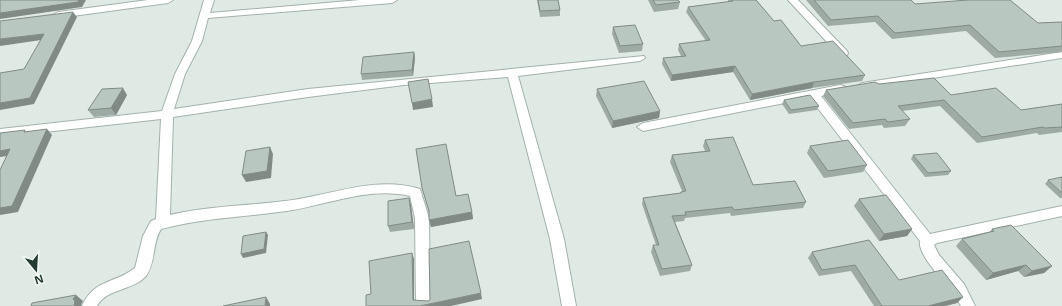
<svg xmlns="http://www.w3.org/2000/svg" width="1062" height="306" font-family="'Open Sans',sans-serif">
  <rect width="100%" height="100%" fill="#e0eae5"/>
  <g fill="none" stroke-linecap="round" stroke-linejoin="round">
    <g stroke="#a3b1ab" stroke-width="2">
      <g id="street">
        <path d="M148,0H173L168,3L58,18L53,15L58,12Z"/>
        <path d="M204,0H214L210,13L360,0H397L392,3L208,18L202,41L185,74L174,109L308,89L644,56L645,58L640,61L518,76L564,239L576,306H562L550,239L508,77L404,85L308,97L173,117L170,215C207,206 246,206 285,201C330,196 374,175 420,189L429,218L430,306H416L415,218L410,196C370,186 326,205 287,211C244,217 202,218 161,229C152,243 156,262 146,276C133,291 107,288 97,306H82C94,279 114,284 135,268L143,236L151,221L156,219L161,119L0,137V129L162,111L175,74L192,41Z"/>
        <path d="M788,0H798L847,51L848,53L847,55H839Z"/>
        <path d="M1062,52V58L862,89L857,86L862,83Z"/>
        <path d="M840,85L844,86L845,89L844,92L821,96L930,234L1062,206V216L937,243L934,245L939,255L964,284L975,306H961C953,289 917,257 920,241L810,98L643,131L637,127L643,123Z"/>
      </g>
    </g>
    <use href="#street" fill="#fff" fill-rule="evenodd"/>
  </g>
  <g fill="#9eaba5">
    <path d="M537,0H558L560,10V16L540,17Z"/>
    <path d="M648,0H678L680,2L678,9L654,12Z"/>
    <path d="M728,0H756L774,21L801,46L865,75L862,81L812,88L750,100L733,72L671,81L662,64L663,58L681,56L678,50L679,44L706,41L686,12L688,7L728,2Z"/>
    <path d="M806,0H911L915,4L1038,23L1062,22V52L995,58L966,31L892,39L875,22L828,26Z"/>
    <path d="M613,27L643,44L642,51L619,53L612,34Z"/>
    <path d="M414,52L415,58L413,76L362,80L361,74Z"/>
    <path d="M879,84L951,95L1021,110L1062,104V132L1039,135L1037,133L977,143L940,106L902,111L910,119L905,126L884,128L882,125L849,129L823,96L826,90Z"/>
    <path d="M597,89L660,111L659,118L612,128L596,96Z"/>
    <path d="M127,95L116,115L94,117L88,110Z"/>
    <path d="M784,100L819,106L817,110L789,114L782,104Z"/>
    <path d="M705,140L753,185L806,202L803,208L731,216L730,213L685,218L684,221L675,222L692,265L690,271L660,276L651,252L653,245H656L642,204L643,198L680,193L682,191L670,162L672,155L705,151L703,146Z"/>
    <path d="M810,146L867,165L863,172L824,178L807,153Z"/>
    <path d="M913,155L951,171L948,175L925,177L911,159Z"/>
    <path d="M1062,177V198H1060L1045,184L1048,180Z"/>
    <path d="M422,188L456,196L472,212L473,219L431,227L429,213Z"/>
    <path d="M859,199L912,229L907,236L879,241L854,206Z"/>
    <path d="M411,205L414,229L390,232L388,226Z"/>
    <path d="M992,229L1052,266L1044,273L1024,277L1018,271L986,280L956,246L962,239L989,233Z"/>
    <path d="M869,240L899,280L963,297L957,303L945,306H874L851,271L819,276L808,258L812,252Z"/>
  </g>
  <g fill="#818b86">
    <path d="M79,0H86L82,7L0,19V13Z"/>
    <path d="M73,12L77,17L34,104L0,110V103Z"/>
    <path d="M44,34L48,39L0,46V39Z"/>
    <path d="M414,52L415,58L413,76L412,70Z"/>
    <path d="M735,66L733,72L671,81L672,75Z"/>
    <path d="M814,82L812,88L750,100L752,94Z"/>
    <path d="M123,88L127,95L116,115L111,108Z"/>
    <path d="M432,99L433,107L413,110L412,103Z"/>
    <path d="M660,111L659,118L612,128L613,121Z"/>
    <path d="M47,129L52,135L18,212L0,215V208Z"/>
    <path d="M270,147L273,154L271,178L246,182L242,175Z"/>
    <path d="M10,149L16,155L0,157V151Z"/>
    <path d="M409,198L411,205L414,229L412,222Z"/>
    <path d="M472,212L473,219L431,227L429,220Z"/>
    <path d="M912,229L907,236L879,241L884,234Z"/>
    <path d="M266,232L268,235L266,253L243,258L241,254Z"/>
    <path d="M412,253L414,259V306L413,300Z"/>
    <path d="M1026,265L1018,271L986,280L993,273Z"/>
    <path d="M1052,266L1044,273L1024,277L1032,271Z"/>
    <path d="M481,293L482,299L451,306H420Z"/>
    <path d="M76,295L83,301L81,305V306H74L73,299Z"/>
    <path d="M266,297L270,304V306H265Z"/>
    <path d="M963,297L957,303L945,306H928Z"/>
  </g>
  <g fill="#b8c7c0" stroke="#818b86">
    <path d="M0,0H79L78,2L0,13Z"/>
    <path d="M538,0H558L560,10L540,11Z"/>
    <path d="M653,0H678L680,2L656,5Z"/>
    <path d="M732,0H756L774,21L781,20L801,46L833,41L865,75L814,82L752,94L735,66L672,75L663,58L686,56L679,44L710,40L688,7L733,1Z"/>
    <path d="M814,0H911L915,4L968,0H1010L1038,23L1062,22V46L999,52L970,25L895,33L878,16L831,20Z"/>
    <path d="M73,12L30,98L0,103V73L24,69L44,34L0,39V21Z"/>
    <path d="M635,25L643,44L620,46L613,27Z"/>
    <path d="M414,52L412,70L361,74L363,57Z"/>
    <path d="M934,78L951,95L996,88L1021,110L1062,104V127L1044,128L1043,127L982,137L944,100L898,106L910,119L888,122L885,119L853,123L826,90L875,82L879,84Z"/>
    <path d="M428,79L432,99L412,103L408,82Z"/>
    <path d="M644,81L660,111L613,121L597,89Z"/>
    <path d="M123,88L111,108L88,110L102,89Z"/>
    <path d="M810,95L819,106L791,110L784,100Z"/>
    <path d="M47,129L12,206L0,208V170L10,149L0,151V133L25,130L24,132Z"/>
    <path d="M733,137L753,185L795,181L806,202L734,210L732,207L685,212L686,215L672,216L692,265L662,269L653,245H659L643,198L681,193V192L686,191L672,155L710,151L705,140Z"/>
    <path d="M848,140L867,165L828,171L810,146Z"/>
    <path d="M446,144L456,196L468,194L472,212L429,220V211L422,188L416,149Z"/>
    <path d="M270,147L267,171L242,175L246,151Z"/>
    <path d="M937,153L951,171L928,173L913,155Z"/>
    <path d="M1062,177V193L1048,180Z"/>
    <path d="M886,195L912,229L884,234L859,199Z"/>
    <path d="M409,198L412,222L388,226V201Z"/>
    <path d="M1011,225L1052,266L1032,271L1026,265L993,273L962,239L994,231L992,229Z"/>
    <path d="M266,232L264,249L241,254L243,236Z"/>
    <path d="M869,240L899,280L942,270L963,297L928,306H882L855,265L822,270L812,252Z"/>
    <path d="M469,241L481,293L420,306H366V295L371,294L369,261L412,253L413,300L428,301L430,300L429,249Z"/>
    <path d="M76,295L73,299L75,301L74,306H31L32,303Z"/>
    <path d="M266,297L265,306H223Z"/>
  </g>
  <g transform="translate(36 270) rotate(162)" stroke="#f0f7f3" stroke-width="3" paint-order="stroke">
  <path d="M0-3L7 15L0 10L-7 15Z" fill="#223931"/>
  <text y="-6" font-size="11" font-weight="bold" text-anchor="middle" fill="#223931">N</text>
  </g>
</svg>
